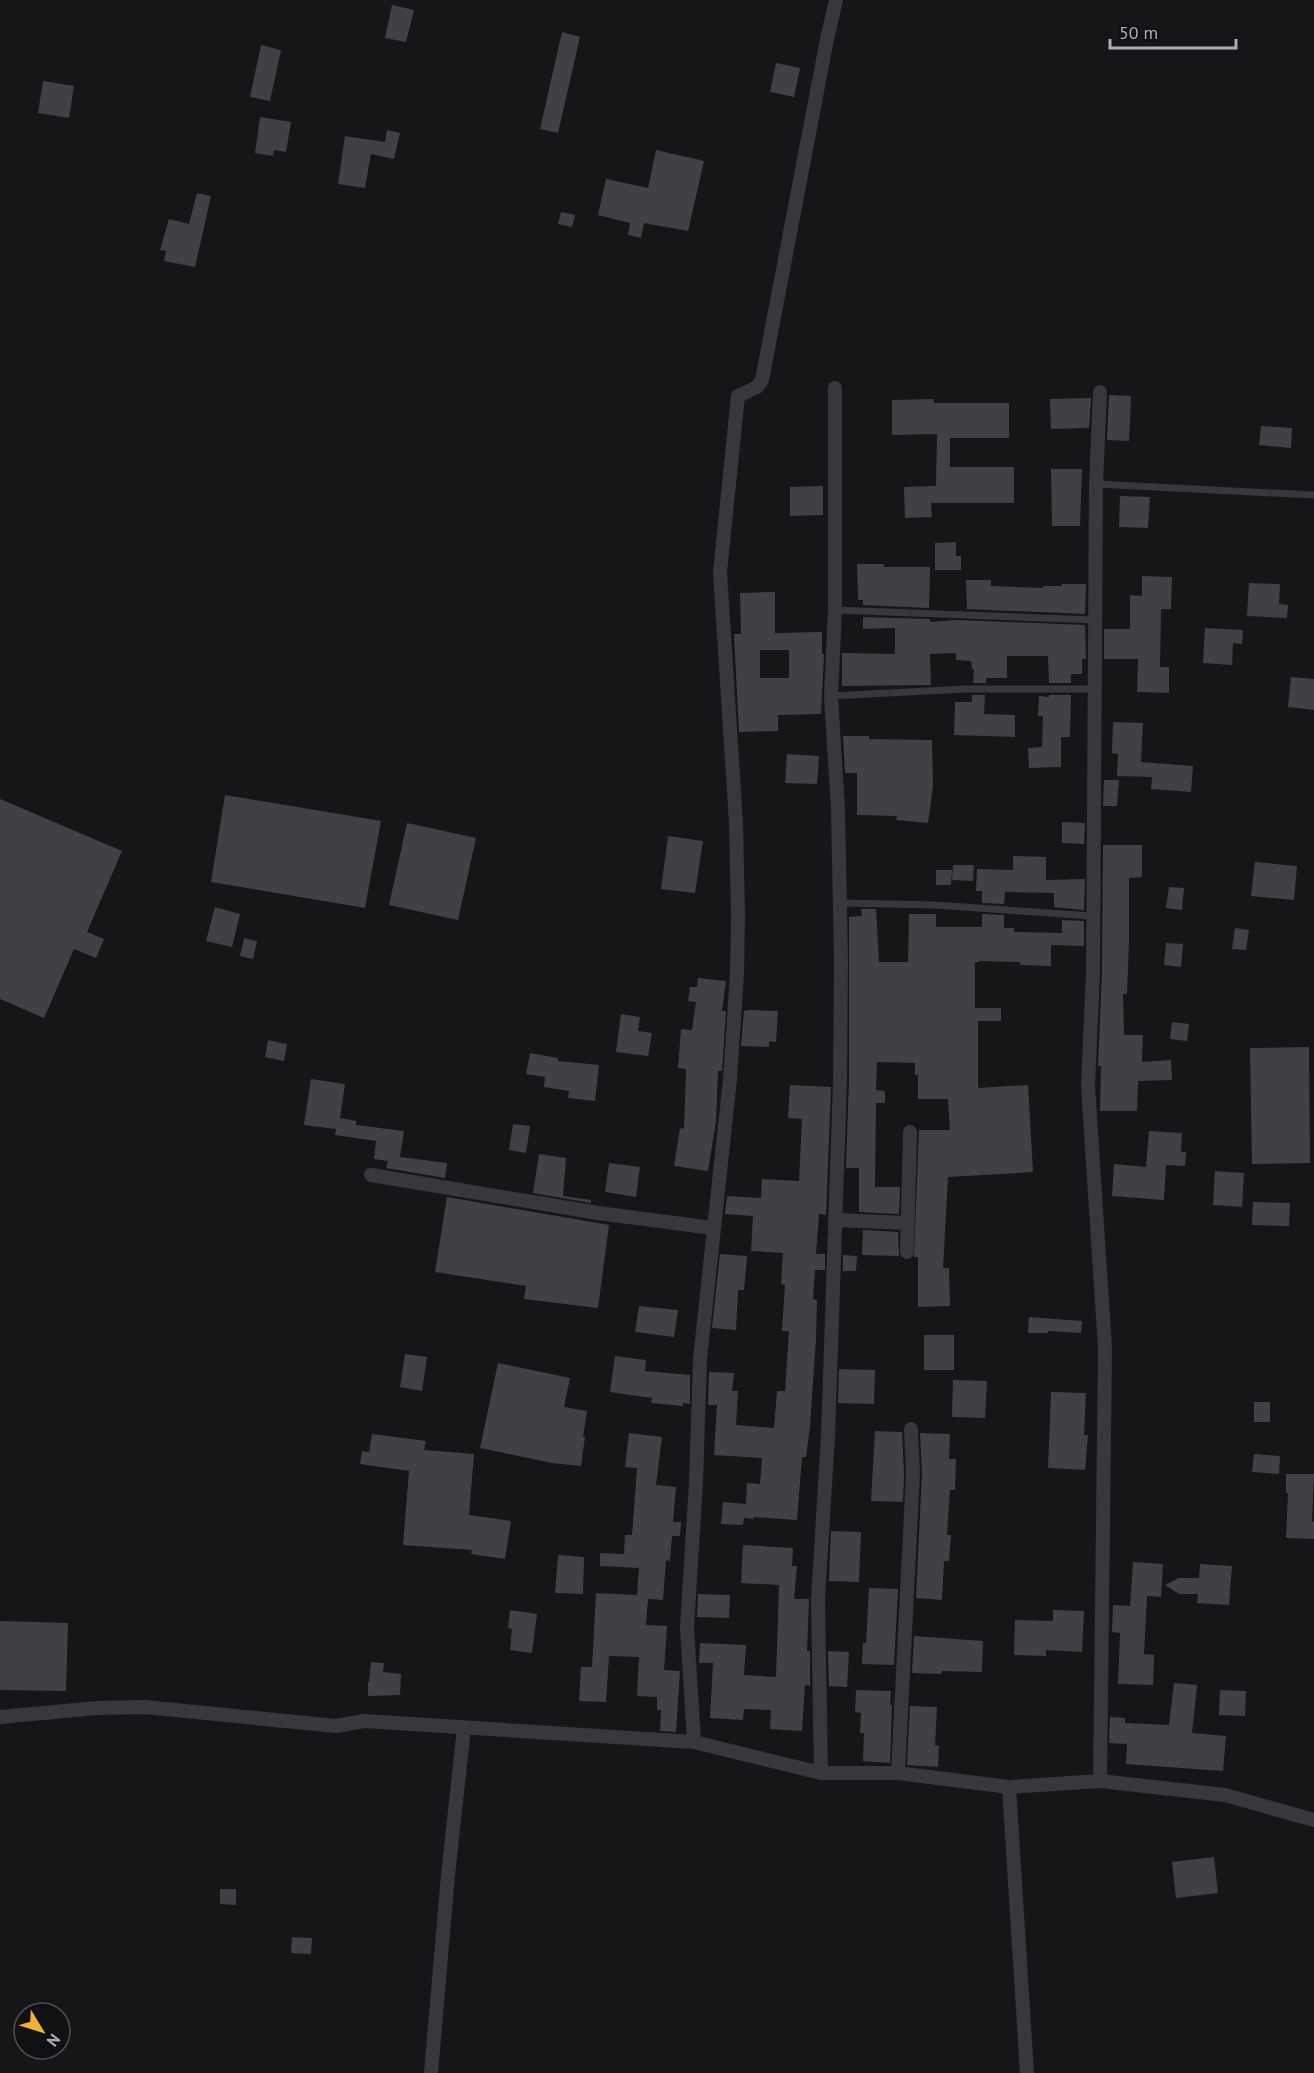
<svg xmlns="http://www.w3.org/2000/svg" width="1314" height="2073" font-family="'PT Sans',sans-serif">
  <rect width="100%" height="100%" fill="#161618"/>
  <g fill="#404145" fill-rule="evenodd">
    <path d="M392,5L414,10L406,42L385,38Z"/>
    <path d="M562,32L580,37L558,133L540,129Z"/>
    <path d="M261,45L281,50L270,101L250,97Z"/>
    <path d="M776,63L800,68L794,97L770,92Z"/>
    <path d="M43,81L74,86L69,118L38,113Z"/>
    <path d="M260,117L291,122L286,152L274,150L273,156L255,153Z"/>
    <path d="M387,130L400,133L394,159L371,154L365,188L338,184L345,136L385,142Z"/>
    <path d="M656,150L704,161L688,231L644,223L641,238L628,235L630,223L598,215L606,179L648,188Z"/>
    <path d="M197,193L211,196L195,267L164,261L166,251L160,250L169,219L189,224Z"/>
    <path d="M561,212L575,215L572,227L558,224Z"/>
    <path d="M1109,395L1131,396L1129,441L1107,440Z"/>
    <path d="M1091,398L1089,428L1051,429L1050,399Z"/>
    <path d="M934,399V403H1009V438H950V467H1014V503H931L932,517L905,518L904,487L936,486L937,434L892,435V400Z"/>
    <path d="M1261,426L1292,428L1291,448L1259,445Z"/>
    <path d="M1051,469H1082L1080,526H1052Z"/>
    <path d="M823,486V515L790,516V487Z"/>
    <path d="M1120,496L1150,497L1148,528L1119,527Z"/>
    <path d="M956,542V556H961V570H935V543Z"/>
    <path d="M857,564H884V567H930L929,608L863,605V600H858Z"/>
    <path d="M1142,576L1172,577L1171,609H1161L1160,667H1169V693L1137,692L1138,659H1104V629H1130V595L1142,596Z"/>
    <path d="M966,580H991V586L1043,588V586H1062V584H1086L1085,614L967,609Z"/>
    <path d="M1249,583L1280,584L1279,604L1288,605L1287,618L1247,616Z"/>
    <path d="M775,592V633L822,632V654H824L821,714L778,715V731L739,732L734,634H741L740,593ZM760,650H789V678H760Z"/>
    <path d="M863,617L930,619V622L957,620L1085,625L1086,659H1082V674H1071V683H1049L1048,656H1007V678H986V683H973L974,669H972L971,661L956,660V653L930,654L931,685L842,686V653L895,654V628L863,629Z"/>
    <path d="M1205,628L1243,630L1242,644L1233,643L1232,665L1203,663Z"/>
    <path d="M1291,677L1314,679V710L1288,707Z"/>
    <path d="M972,695H985L984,714L1015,715V737L954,735L955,702H972Z"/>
    <path d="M1049,695H1071L1070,737H1061V767L1029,768L1028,748L1042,747L1043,716H1038L1039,696L1049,697Z"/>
    <path d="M1113,722L1143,723L1141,762L1193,766L1191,792L1151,789L1152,777L1117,776L1118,754L1112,753Z"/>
    <path d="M843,736H869V739L932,740L933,786L928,823L896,820L897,816L857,815V773H845Z"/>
    <path d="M787,754L819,756L817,784L785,783Z"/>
    <path d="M1104,780H1119L1117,806H1103Z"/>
    <path d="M225,795L381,821L365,908L211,882Z"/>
    <path d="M0,799L122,851L87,932L104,939L96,958L74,949L44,1018L0,999Z"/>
    <path d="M1062,822L1085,823L1084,844L1062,843Z"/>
    <path d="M407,823L476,838L458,920L389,905Z"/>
    <path d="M668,836L703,841L695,893L661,889Z"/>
    <path d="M1103,845H1142V877L1129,878V941L1127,994H1123L1124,1035H1143L1142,1062L1171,1060L1172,1080L1138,1081L1137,1111H1100L1101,1066H1098L1102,972Z"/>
    <path d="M1013,856L1046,857V880L1085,879L1084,910L1054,907V893L1005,892L1004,904L982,903V891H976L977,869L1013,870Z"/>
    <path d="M1255,862L1297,866L1294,900L1251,896Z"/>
    <path d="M953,865H974L973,881L952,880Z"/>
    <path d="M936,870H952L951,885H936Z"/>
    <path d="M1169,887L1184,888L1182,910L1166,908Z"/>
    <path d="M215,907L240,914L232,947L206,941Z"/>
    <path d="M861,909H876L879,962H908L909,914H936V927H982V914L1004,915V928H1014V932L1062,933V920L1084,921V946L1051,945V966L1020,965V962L979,961V962H975V1008H1001V1021H978V1088L1028,1085L1033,1172L948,1177L943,1268H949L950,1306L918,1307V1257H914L919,1130H950L948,1099H918V1075H915V1063L877,1062L876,1090L885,1091V1103H876L875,1187H900L899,1214L859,1212V1168H846L849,1081V917L862,916Z"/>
    <path d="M1235,928L1249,930L1246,950L1232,949Z"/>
    <path d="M244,938L257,941L253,959L240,956Z"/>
    <path d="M1166,943L1183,944L1181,967L1164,965Z"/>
    <path d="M698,978L726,981L722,1011H726L722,1071H718L716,1121L708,1171L674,1166L680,1128L684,1129L685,1101L686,1069L678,1068L681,1029L692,1030L696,1002L688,1001L690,987H697Z"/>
    <path d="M751,1010L778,1011L776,1042L769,1041V1047L741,1046L744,1011Z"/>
    <path d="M621,1014L640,1017L638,1031L652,1033L648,1056L616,1052Z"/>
    <path d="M1172,1022L1189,1024L1187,1041L1170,1039Z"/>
    <path d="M268,1040L287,1044L284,1061L265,1057Z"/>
    <path d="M1309,1047L1310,1163L1252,1164L1250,1048Z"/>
    <path d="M530,1053L558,1058V1061L599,1065L595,1101L568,1098L569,1091L544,1087L545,1077L526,1074Z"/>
    <path d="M311,1079L345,1084L340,1118L356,1121V1125L404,1131L400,1157L447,1163L445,1178L386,1168L388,1161L374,1159L376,1141L335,1135L336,1129L304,1125Z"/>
    <path d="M790,1085L831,1087L826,1215L819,1214L816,1254H825V1270H815L813,1299L817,1300L816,1339L810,1426L806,1457H802L797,1520L753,1517V1519L744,1518L743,1525L721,1524L723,1502L746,1504L747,1483L760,1484L762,1458L714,1455L717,1405H708L709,1372L734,1373L732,1391H738L736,1425L774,1428L777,1391H785L789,1331H782L785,1285L781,1284L783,1253L751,1251L753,1216L725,1214L727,1196L761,1198L762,1179L799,1181L802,1119L788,1118Z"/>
    <path d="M513,1124L530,1126L526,1153L509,1150Z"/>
    <path d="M1149,1131L1182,1133L1181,1152H1186L1185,1166L1166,1165L1164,1200L1112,1196L1114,1164L1146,1167Z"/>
    <path d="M539,1154L566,1158L563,1196L591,1200V1203L533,1193Z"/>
    <path d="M609,1163L640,1167L636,1197L605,1192Z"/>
    <path d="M1215,1171L1244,1173L1242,1207L1213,1205Z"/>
    <path d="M447,1197L609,1225L598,1308L524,1299L526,1286L435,1272Z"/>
    <path d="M1253,1202L1290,1203L1289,1226L1252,1225Z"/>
    <path d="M863,1230L898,1232L899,1256L862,1255Z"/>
    <path d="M720,1254L747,1256L744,1290H738L736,1330L712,1328Z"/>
    <path d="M843,1255L857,1256L856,1271H843Z"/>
    <path d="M639,1306L678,1310L674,1337L635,1332Z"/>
    <path d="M1029,1317L1082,1321L1081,1333L1048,1331V1333H1028Z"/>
    <rect x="924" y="1335" width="30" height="35"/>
    <path d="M405,1354L427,1357L422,1391L400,1387Z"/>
    <path d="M615,1356L646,1360L645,1371L690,1375V1404L683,1403V1406L651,1403L652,1398L610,1392Z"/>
    <path d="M498,1363L570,1378L564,1407L587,1411L583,1437H585L581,1466L552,1463L480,1448Z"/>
    <path d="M839,1369L875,1370L874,1404L838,1403Z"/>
    <path d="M953,1380L987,1381L985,1418L952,1417Z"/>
    <path d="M1051,1392L1086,1393L1084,1435H1088L1085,1470L1048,1468Z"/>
    <rect x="1254" y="1402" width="16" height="20"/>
    <path d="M875,1431L902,1432L904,1473L903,1502L871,1501Z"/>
    <path d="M629,1433L662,1437L656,1485L676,1487L673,1522H681L680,1536H672L670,1561L666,1560L663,1600L648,1599L646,1625L667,1626L664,1670L680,1671L676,1732L660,1731L661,1710H657V1697L637,1696L639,1657L609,1656L606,1702L579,1701L581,1667H592L596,1593L637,1595L639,1568L600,1566V1553L624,1554L625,1535H632L637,1468L625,1467Z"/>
    <path d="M920,1433L950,1434L949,1459H956L955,1490H950L947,1535H951L949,1561H944L942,1600L916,1598L922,1473Z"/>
    <path d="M372,1434L426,1441L424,1450L474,1454L469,1515L511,1521L505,1559L471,1554L472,1550L403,1545L409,1471L360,1464L362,1451L369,1452Z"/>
    <path d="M1254,1454L1280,1456L1279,1474L1252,1472Z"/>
    <path d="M1286,1474H1314L1312,1521L1314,1522V1539L1286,1538L1288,1493H1286Z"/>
    <path d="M831,1531L861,1532L859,1582L829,1581Z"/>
    <path d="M743,1545L793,1548L792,1566H797L794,1599H809L807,1651H810V1686L805,1685L802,1731L770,1729L771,1710L744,1709L743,1720L710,1718L713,1663H699L700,1643L746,1645L744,1675L776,1677L779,1585L741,1583Z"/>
    <path d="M558,1555L584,1557L583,1594L555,1593Z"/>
    <path d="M1133,1562L1163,1564L1161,1597L1147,1596L1144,1654L1154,1655L1153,1685L1118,1684L1120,1633L1112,1632L1113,1605L1130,1606Z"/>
    <path d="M1200,1564L1232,1566L1229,1605L1197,1603L1198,1594H1179L1165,1585L1179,1578H1199Z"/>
    <path d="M869,1588L898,1589L894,1665L862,1664L863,1643H866Z"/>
    <path d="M698,1594L730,1595L729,1618L697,1617Z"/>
    <path d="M510,1610L537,1614L532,1653L510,1650L512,1629L508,1628Z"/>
    <path d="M1053,1610L1084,1611L1082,1652L1046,1650V1656L1014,1655L1015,1620L1053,1621Z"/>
    <path d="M0,1621L68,1623L66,1691L0,1690Z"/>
    <path d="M914,1636L983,1641L982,1672L942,1671L941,1674L912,1673Z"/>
    <path d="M828,1651L849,1652L847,1687L829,1686Z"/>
    <path d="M371,1662L384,1663L383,1672L401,1674L400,1695L368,1696V1682H369Z"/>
    <path d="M1174,1683L1197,1685L1192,1733L1226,1736L1223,1771L1126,1764L1127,1744L1109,1743L1110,1717L1125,1718V1723L1169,1725Z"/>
    <path d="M856,1690L891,1691L890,1705H892L890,1763L863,1761L864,1733H860L861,1713L855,1712Z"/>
    <path d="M1220,1690L1246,1691L1245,1716L1219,1715Z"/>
    <path d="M910,1706L937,1707L935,1745L939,1746L938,1767L907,1765Z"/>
    <path d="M1214,1857L1218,1893L1176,1898L1172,1862Z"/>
    <path d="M220,1889H236V1905L220,1904Z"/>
    <path d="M292,1937L312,1938L311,1954L291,1953Z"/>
  </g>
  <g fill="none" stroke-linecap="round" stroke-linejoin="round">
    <g stroke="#37383d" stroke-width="7">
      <path d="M1096,484L1314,495"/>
      <path d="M835,610L1095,620"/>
      <path d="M831,696L965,689H1094"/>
      <path d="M840,903L935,905L1092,916"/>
    </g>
    <g stroke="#37383d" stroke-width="14">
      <path d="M1100,392L1096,484L1093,972L1088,1086L1105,1348L1100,1781"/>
      <path d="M371,1175L598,1213L713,1228"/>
      <path d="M836,1220L907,1223"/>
      <path d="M907,1252L910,1132"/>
      <path d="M0,1717L97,1708L145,1707L336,1726L364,1721L694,1742L821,1773H898L1009,1787L1100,1781L1225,1795L1314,1820"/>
      <path d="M694,1742L687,1627L696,1482L700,1359L730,1079L737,974L738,915L736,823L720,572L738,396L757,387L762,380L827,39L836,0"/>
      <path d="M821,1773L818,1599L828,1436L840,1081L841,961L838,809L831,696L835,610V388"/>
      <path d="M898,1773L913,1473L911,1429"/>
      <path d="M1009,1787L1027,2073"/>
      <path d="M431,2073L448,1875L464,1728"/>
    </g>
  </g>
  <g transform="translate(42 2031) rotate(128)"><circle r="28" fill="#111113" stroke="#4d4f55" stroke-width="1.5"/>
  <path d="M0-4.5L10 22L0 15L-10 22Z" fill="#f2b134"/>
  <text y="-9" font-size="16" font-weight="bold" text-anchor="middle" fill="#a8adb8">N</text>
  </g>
  <path d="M1110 39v9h126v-9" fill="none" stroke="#a8adb8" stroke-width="3"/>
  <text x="1119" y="39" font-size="18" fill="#a8adb8" stroke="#111113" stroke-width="4.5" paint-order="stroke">50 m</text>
</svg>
